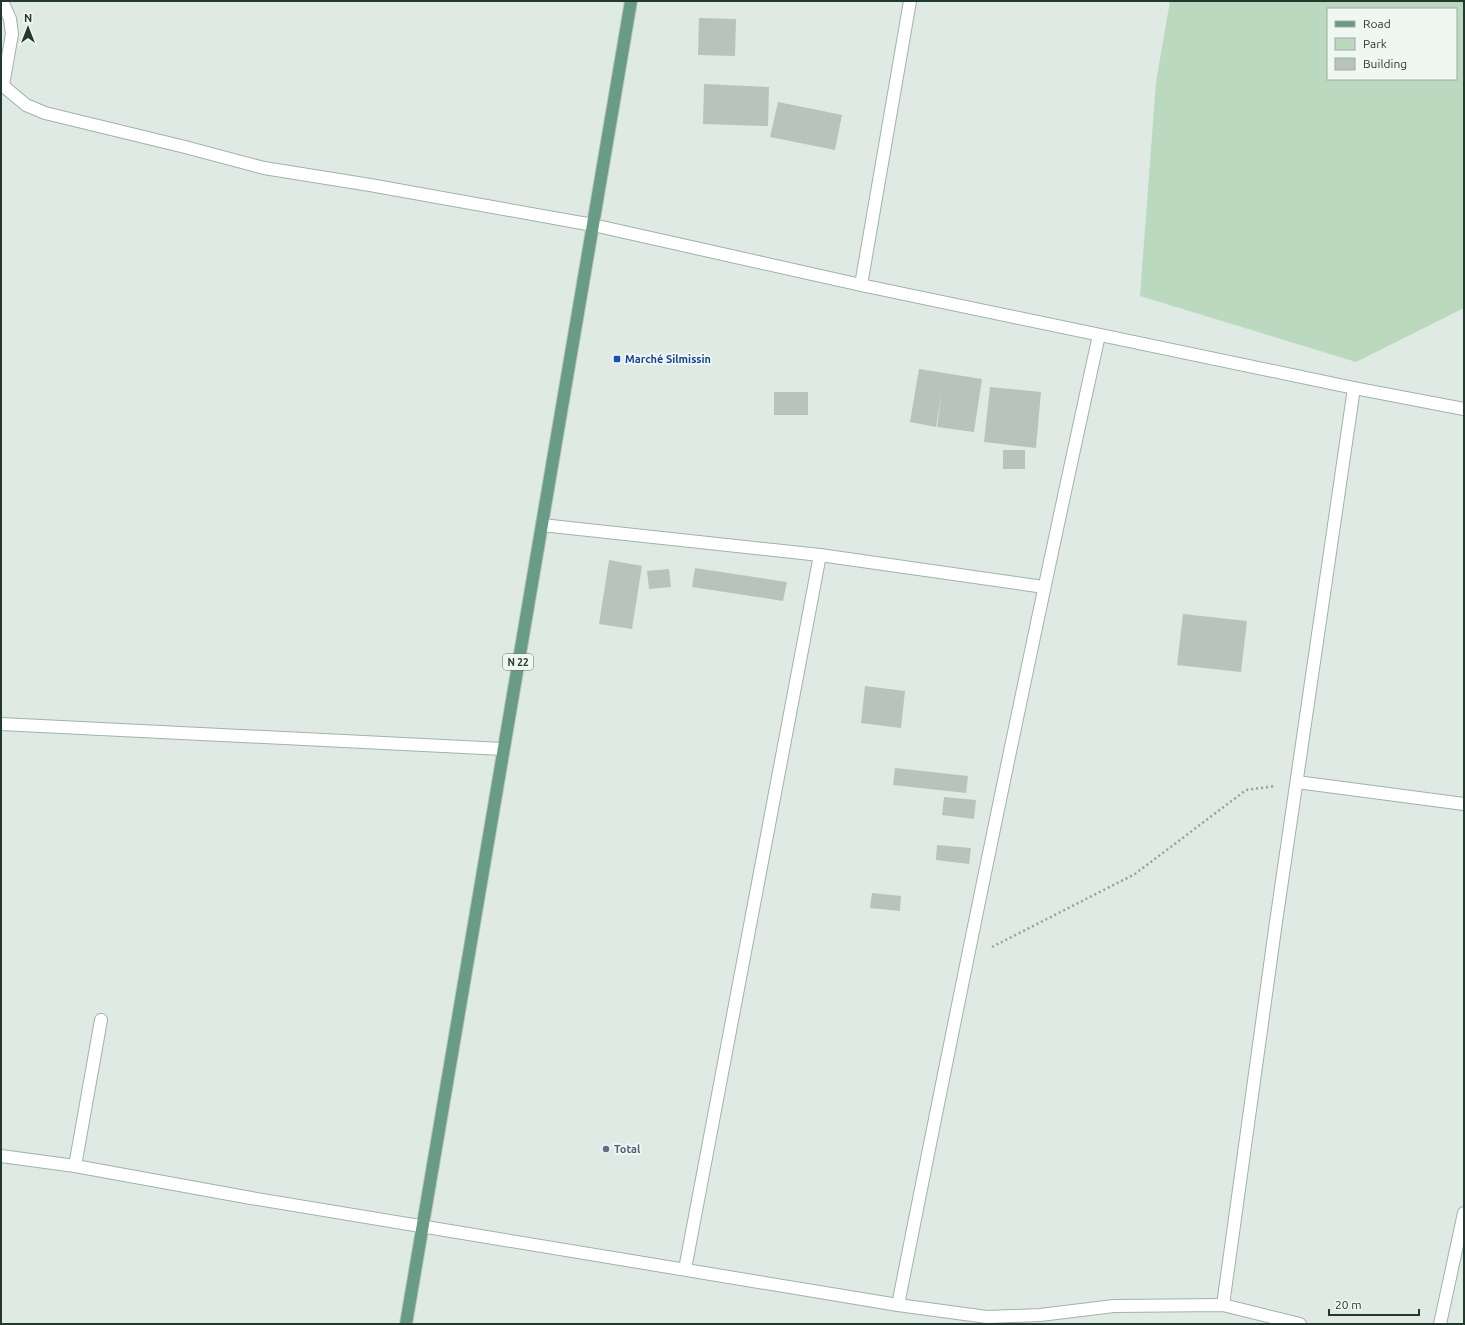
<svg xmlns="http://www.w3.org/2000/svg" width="1465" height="1325" font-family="Ubuntu,sans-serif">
  <rect width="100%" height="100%" fill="#e0eae4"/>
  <path fill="#bad9be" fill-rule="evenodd" d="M1170,1H1464V308L1356,362L1140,296L1156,82ZM1328,9H1456V79H1328Z"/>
  <g fill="#b6c4bd">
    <path d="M699,18L736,19L735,56L698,55Z"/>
    <path d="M704,84L769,87L768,126L703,124Z"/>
    <path d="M778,102L842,115L835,150L770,137Z"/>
    <path d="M919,369L982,379L974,432L937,427L942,391L936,427L910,422Z"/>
    <path d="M990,387L1041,392L1036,448L984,442Z"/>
    <rect x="774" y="392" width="34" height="23"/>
    <rect x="1003" y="450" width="22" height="19"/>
    <path d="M609,560L642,566L632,629L599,624Z"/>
    <path d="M695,568L787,582L783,601L692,587Z"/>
    <path d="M669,569L671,587L649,589L647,571Z"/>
    <path d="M1183,614L1247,621L1241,672L1177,665Z"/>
    <path d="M865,686L905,691L901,728L861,723Z"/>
    <path d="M895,768L968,776L966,793L893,785Z"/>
    <path d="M944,797L976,800L974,819L942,815Z"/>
    <path d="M937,845L971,848L969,864L936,860Z"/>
    <path d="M872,893L901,896L900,911L870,908Z"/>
  </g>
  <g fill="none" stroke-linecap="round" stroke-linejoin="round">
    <g stroke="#a3b1aa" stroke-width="14">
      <g id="street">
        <path d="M2,1L10,19L12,34L3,85"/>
        <path d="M1,84L26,105L45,113L185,147L264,168L370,185L593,225L861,285L1354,388L1464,409"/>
        <path d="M861,285L910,1"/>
        <path d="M542,525L820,555L1044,587"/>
        <path d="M1,724L503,749"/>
        <path d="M1297,782L1464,804"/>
        <path d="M1,1156L75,1166L251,1198L898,1305L987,1317L1040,1315L1114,1306L1223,1305L1300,1324"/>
        <path d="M75,1166L101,1020"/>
        <path d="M685,1269L820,555"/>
        <path d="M898,1305C962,981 1028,658 1099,335"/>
        <path d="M1223,1305L1275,929L1354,388"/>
        <path d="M1440,1324L1464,1213"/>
      </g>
    </g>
    <g stroke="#bdc4c1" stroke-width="14">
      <path id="primary" d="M406,1324L631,1"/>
    </g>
    <path stroke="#83ab98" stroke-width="2.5" stroke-dasharray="2 3" stroke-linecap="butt" d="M992,947L1135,874L1246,790L1275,786"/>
    <use href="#street" stroke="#fff" stroke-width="12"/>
    <use href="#primary" stroke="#689c87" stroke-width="12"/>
  </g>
  <rect fill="#1a4fb4" stroke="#f0f7f2" stroke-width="1.5" x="613" y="355" width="8" height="8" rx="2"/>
  <circle fill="#5c6f8a" stroke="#f0f7f2" stroke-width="1.5" cx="606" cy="1149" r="4"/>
  <g text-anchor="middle" stroke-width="4" stroke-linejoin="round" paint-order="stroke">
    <rect fill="#f0f7f2" stroke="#60726a" stroke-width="1" x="503" y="654" width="30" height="16" rx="3"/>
    <g font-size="10" font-weight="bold" fill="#22392f">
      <text x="518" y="666">N 22</text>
    </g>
    <g font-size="11" font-weight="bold" fill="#164399" stroke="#f0f7f2" text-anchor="start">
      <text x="625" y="363">Marché Silmissin</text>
    </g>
    <g font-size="11" font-weight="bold" fill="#4e5e75" stroke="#f0f7f2" text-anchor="start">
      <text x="614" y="1153">Total</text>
    </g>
  </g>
  <rect width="1465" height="1325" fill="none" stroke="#22392f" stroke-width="4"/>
  <rect x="1327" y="8" width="130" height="72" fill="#f0f7f2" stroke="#9eaba4"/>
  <rect x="1335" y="21" width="20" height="6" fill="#689c87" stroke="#9eaba4"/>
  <text x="1363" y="28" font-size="12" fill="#22392f">Road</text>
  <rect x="1335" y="38" width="20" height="12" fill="#bad9be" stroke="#9eaba4"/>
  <text x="1363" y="48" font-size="12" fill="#22392f">Park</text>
  <rect x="1335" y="58" width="20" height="12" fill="#b6c4bd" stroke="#9eaba4"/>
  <text x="1363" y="68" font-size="12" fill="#22392f">Building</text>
  <g transform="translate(28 28)" stroke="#f0f7f2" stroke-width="3" paint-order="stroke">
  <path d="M0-3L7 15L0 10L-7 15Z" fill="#22392f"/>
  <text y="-6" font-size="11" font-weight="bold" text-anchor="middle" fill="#22392f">N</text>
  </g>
  <path d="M1329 1309v6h90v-6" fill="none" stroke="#22392f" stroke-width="2"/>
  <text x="1335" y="1309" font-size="12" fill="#22392f" stroke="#f0f7f2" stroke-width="3" paint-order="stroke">20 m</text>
</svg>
